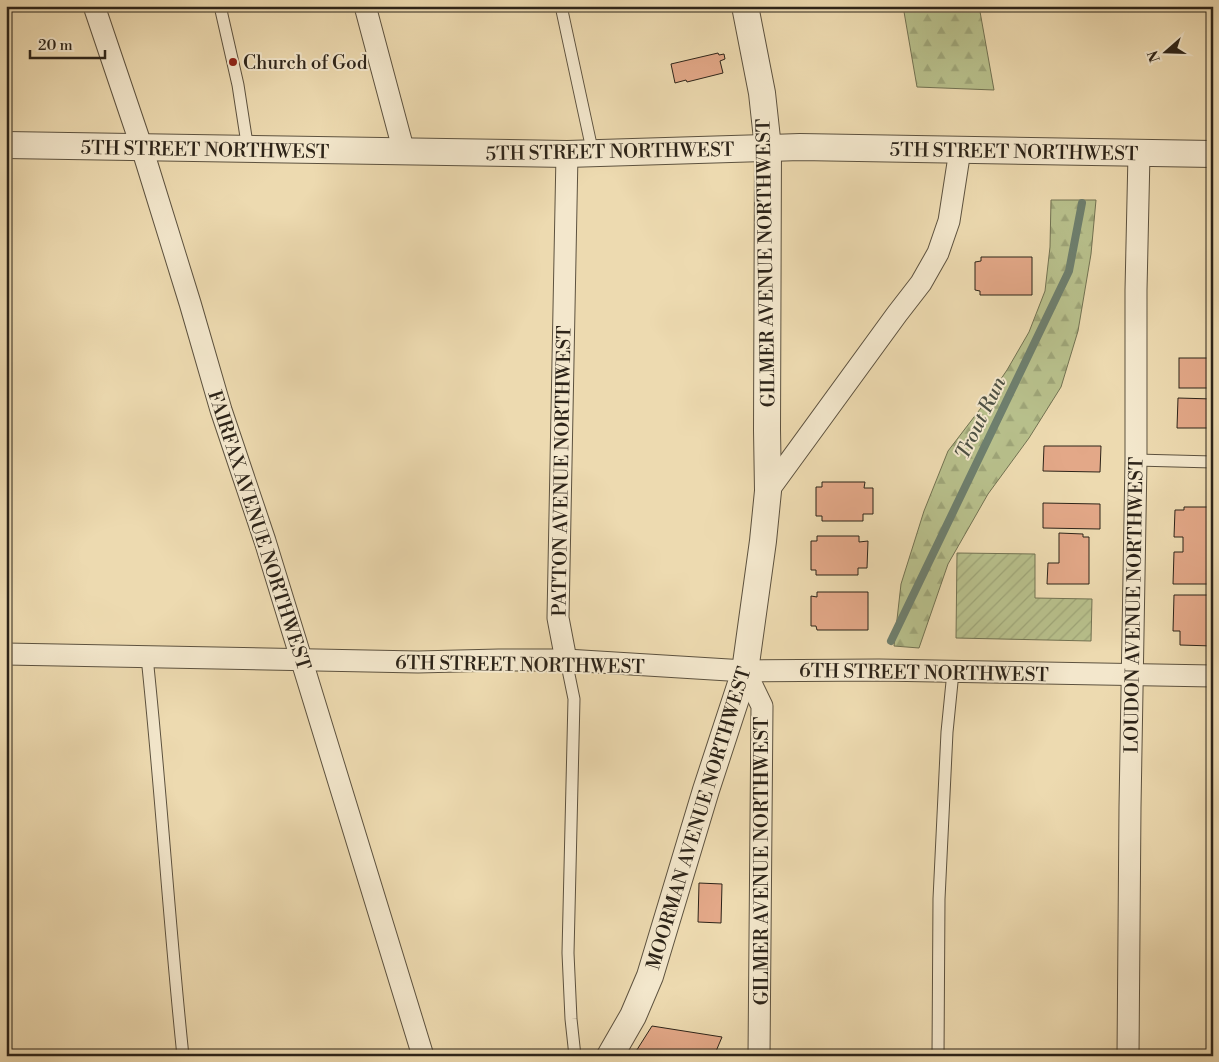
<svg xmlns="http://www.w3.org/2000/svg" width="1219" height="1062" font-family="'Libre Bodoni',serif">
  <defs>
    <pattern id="forest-firs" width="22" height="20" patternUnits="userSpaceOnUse" patternTransform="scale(1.25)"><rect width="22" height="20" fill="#b8c08c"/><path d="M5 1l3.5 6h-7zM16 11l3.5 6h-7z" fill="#9ea578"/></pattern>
    <pattern id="garden-furrows" width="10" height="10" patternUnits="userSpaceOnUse" patternTransform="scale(1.25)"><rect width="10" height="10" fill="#b8c08c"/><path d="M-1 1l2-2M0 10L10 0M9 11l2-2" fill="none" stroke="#9ea578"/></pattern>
  </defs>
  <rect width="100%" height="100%" fill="#eddab0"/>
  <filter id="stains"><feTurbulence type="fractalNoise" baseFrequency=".004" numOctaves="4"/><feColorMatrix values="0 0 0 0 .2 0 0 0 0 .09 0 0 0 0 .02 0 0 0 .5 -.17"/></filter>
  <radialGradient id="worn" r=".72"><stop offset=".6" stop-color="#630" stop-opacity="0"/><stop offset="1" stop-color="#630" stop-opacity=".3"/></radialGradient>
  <g fill="url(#forest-firs)" stroke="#727252">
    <path d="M903,6H979L994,90L917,87Z"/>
    <path d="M1051,200H1096L1091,254L1078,331L1061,387L1029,438L988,494L948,564L919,648L894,646L901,584L924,511L948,451L984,404L1007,370L1029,332L1045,291L1050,247Z"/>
  </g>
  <path fill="url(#garden-furrows)" stroke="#727252" d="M957,553L1035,554V598L1092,599L1091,641L956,638Z"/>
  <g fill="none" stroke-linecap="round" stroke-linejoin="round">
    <path stroke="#6e7f6e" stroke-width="8" d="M891,641L1069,271L1082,203"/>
  </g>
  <g fill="#e3a888" stroke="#2d2419">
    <path d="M718,53L719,55L724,54L725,59L720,61L723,73L687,82L686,80L675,83L671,64Z"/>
    <path d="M981,257H1032V295H980V291L975,290V262L981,261Z"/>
    <rect x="1179" y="358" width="34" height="30"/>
    <path d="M1178,398L1213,399V428H1177Z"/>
    <path d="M1044,446H1101L1100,472L1043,471Z"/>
    <path d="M822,482H865L864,488H873V514H863V521H822V516H816V487H822Z"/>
    <path d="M1043,503L1100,504V529L1043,528Z"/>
    <path d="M1184,507H1213V584H1173L1174,552H1183V537H1174L1175,510H1184Z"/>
    <path d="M1059,533L1083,534V537H1089V584H1047L1048,563H1059Z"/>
    <path d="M817,536H859V542L868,541L867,568H858V575H816V570H811V541H817Z"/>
    <path d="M817,592H868V630H817L816,626H811V596L817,597Z"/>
    <path d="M1174,595H1213V646L1180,645V631H1173Z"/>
    <path d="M699,883L722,884L721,923L698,922Z"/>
    <path d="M652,1026L722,1037L714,1056H633Z"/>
  </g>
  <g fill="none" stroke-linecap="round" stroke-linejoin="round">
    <g stroke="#5d523f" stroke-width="13">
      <g id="service">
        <path d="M220,6L238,85L248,150"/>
        <path d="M561,6L593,154"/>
        <path d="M1136,460L1213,462"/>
        <path d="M147,657C161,789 169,923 183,1056"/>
        <path d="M566,660L574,699L568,953L571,1019L575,1056"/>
        <path d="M938,1056L939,899L947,732L953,672"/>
      </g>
    </g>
    <g stroke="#5d523f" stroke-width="23">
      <g id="minor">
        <path d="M94,6L142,148L190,303L221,410L265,541L423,1056"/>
        <path d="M365,6L404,152"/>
        <path d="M768,491L897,314L921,283L938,253L949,221L960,150"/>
        <path d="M6,654L418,662L499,660H566L745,671L879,670L1213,676"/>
        <path d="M566,660L558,618L567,154"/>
        <path d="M745,671L762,706L759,1056"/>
        <path d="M1128,1056L1130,807L1136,460V290L1139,154"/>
      </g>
    </g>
    <g stroke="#5d523f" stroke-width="28">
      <g id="tertiary">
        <path d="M6,145L567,154L800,147L1213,154"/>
        <path d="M610,1056L633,1016L650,976L706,790L745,671L763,541L768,491L767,430L768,148L762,93L745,6"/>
      </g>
    </g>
    <use href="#service" stroke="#f3e7cc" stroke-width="11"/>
    <use href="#minor" stroke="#f3e7cc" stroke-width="21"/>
    <use href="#tertiary" stroke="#f3e7cc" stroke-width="26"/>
  </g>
  <circle fill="#8f2418" stroke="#f3e7cc" stroke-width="2" cx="233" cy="62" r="5"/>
  <g text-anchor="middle" stroke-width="4" stroke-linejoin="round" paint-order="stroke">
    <g font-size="19" fill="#2d2419" stroke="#f3e7cc" text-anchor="start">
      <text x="243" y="69">Church of God</text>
    </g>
    <g font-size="19" fill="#2d2419" stroke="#f3e7cc">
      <text transform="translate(205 149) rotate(1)" y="7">5TH STREET NORTHWEST</text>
      <text transform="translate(610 151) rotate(-1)" y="7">5TH STREET NORTHWEST</text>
      <text transform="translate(1014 151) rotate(1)" y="7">5TH STREET NORTHWEST</text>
      <text transform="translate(765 263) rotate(-91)" y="7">GILMER AVENUE NORTHWEST</text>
      <text transform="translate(561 471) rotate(-89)" y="7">PATTON AVENUE NORTHWEST</text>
      <text transform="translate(260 530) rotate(72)" y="7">FAIRFAX AVENUE NORTHWEST</text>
      <text transform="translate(1133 605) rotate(-89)" y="7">LOUDON AVENUE NORTHWEST</text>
      <text transform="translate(520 664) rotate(1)" y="7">6TH STREET NORTHWEST</text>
      <text transform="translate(924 672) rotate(1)" y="7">6TH STREET NORTHWEST</text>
      <text transform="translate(698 818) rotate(-73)" y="7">MOORMAN AVENUE NORTHWEST</text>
      <text transform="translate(761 861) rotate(-90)" y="7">GILMER AVENUE NORTHWEST</text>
    </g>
    <g font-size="20" font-style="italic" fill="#4e5144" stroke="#f3e7cc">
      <text transform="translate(980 418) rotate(-64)" y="7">Trout Run</text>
    </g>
  </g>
  <rect width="1219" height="1062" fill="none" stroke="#eddab0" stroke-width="25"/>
  <rect x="8" y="8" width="1204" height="1047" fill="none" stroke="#2d2419" stroke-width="2.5"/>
  <rect x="12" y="12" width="1194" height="1037" fill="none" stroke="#2d2419"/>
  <g transform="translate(1166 52) rotate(250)" stroke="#f3e7cc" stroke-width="4" paint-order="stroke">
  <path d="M0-4L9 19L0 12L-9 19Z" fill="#2d2419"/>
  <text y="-8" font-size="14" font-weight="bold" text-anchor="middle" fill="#2d2419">N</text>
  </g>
  <path d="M30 50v8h75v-8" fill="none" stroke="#2d2419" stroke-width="2.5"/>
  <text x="38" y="50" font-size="15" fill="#2d2419" stroke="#f3e7cc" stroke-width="4" paint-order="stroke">20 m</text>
  <rect width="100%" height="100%" filter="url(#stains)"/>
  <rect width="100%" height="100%" fill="url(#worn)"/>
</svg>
